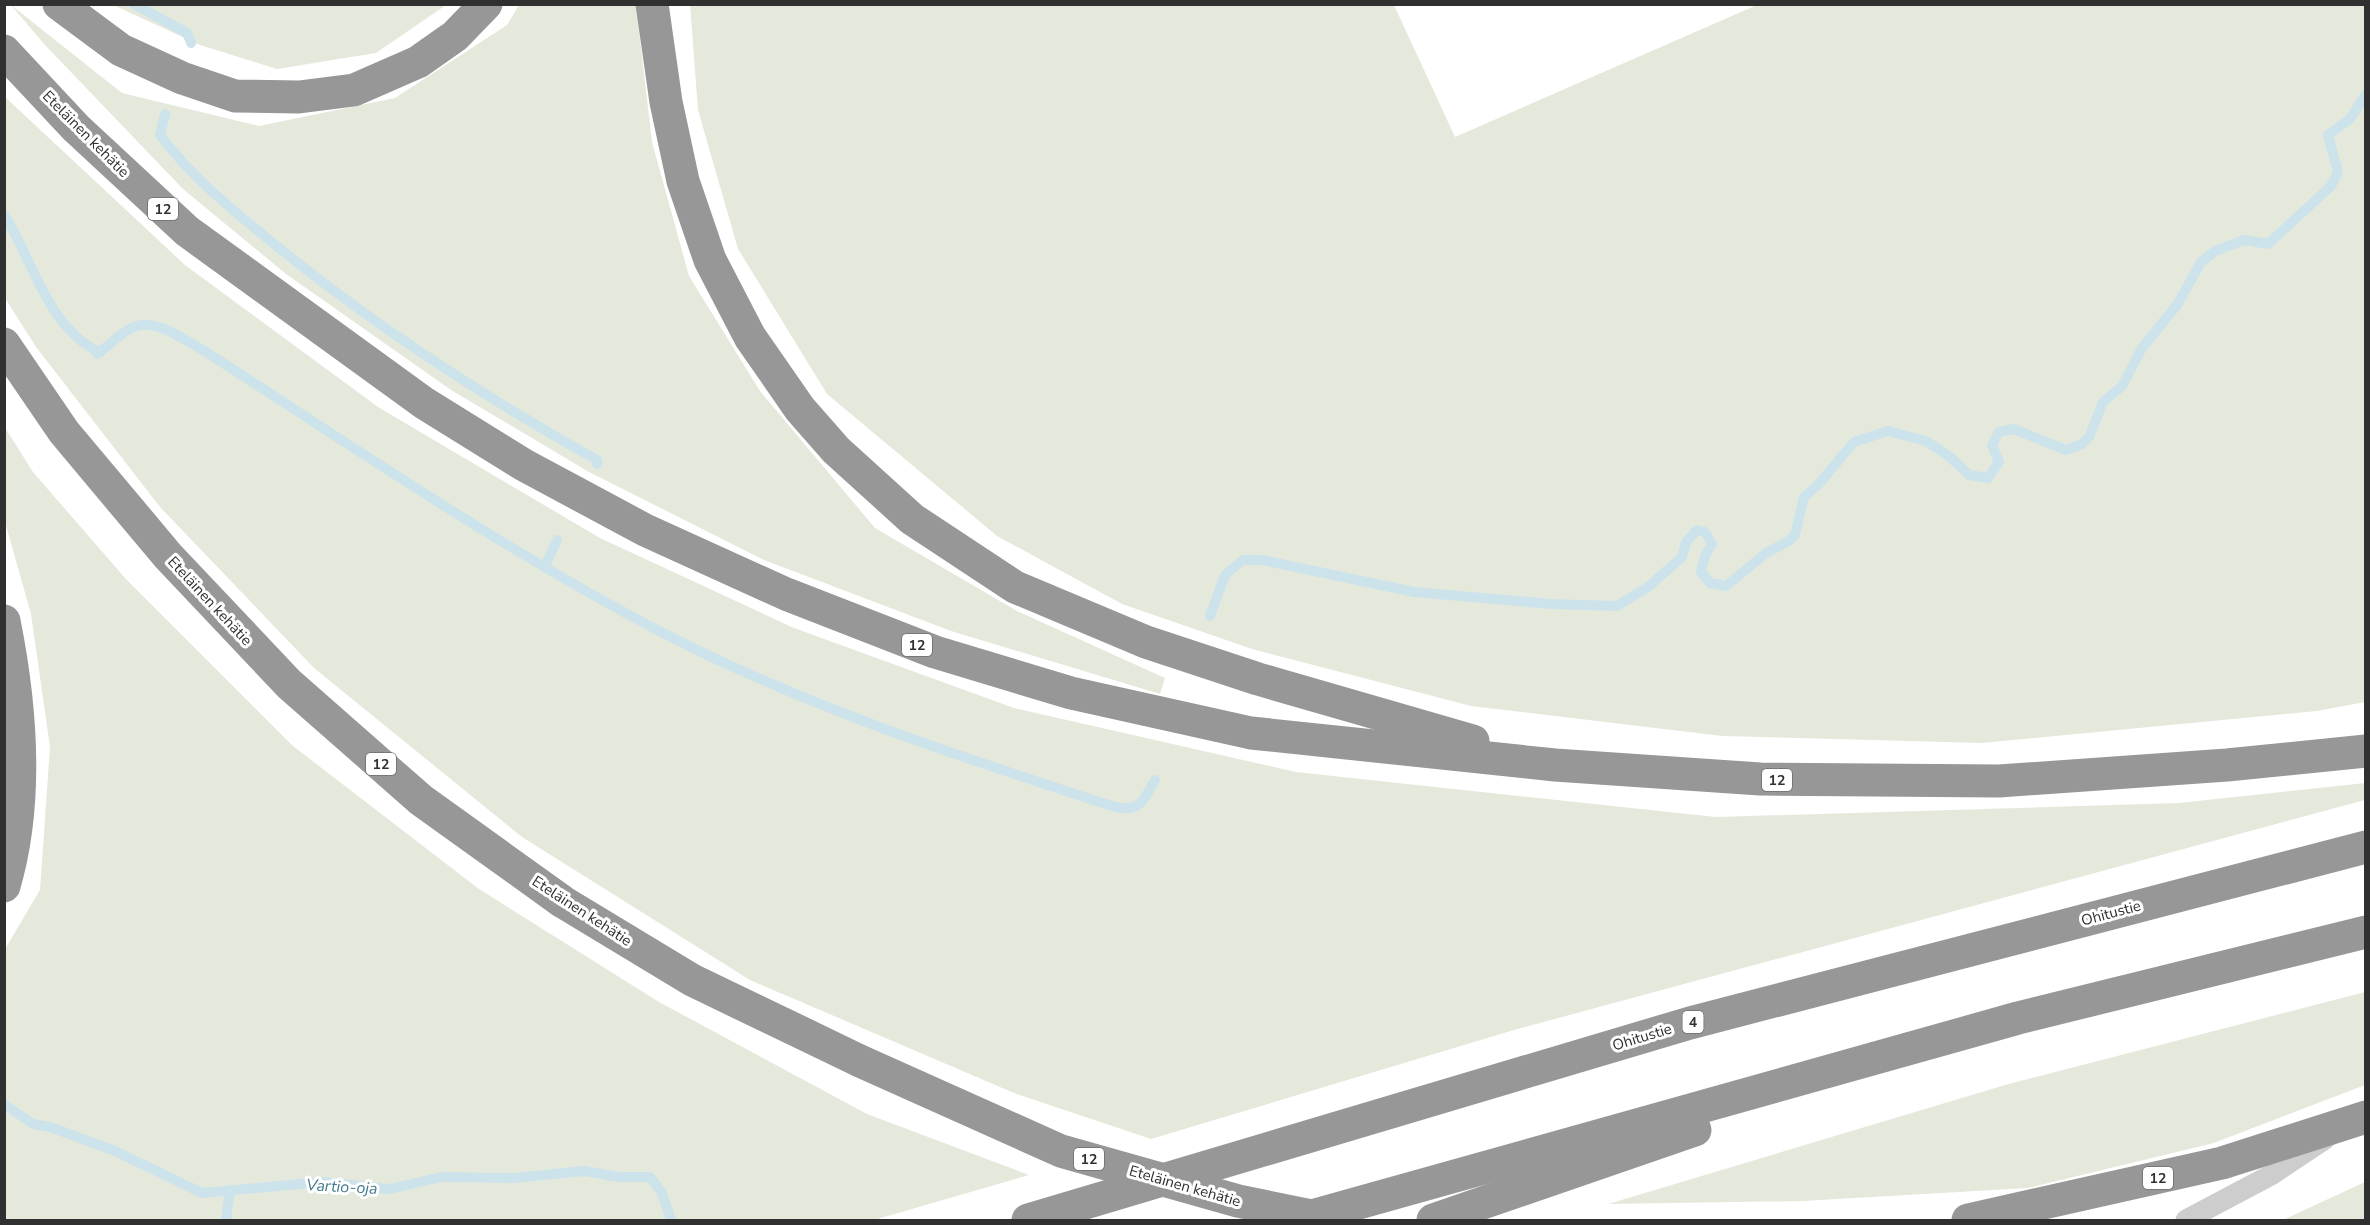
<svg xmlns="http://www.w3.org/2000/svg" width="2370" height="1225" font-family="'Nunito Sans',sans-serif">
  <rect width="100%" height="100%" fill="#fff"/>
  <g fill="#e5e9dc">
    <path d="M11,5L122,93L259,126L395,98L507,25L519,5H636L652,142L689,276L760,391L875,528L1017,611L1165,678L1160,694L951,631L764,560L589,472L451,390L286,274L183,189L44,44Z"/>
    <path d="M113,5H446L376,53L277,69L200,45Z"/>
    <path d="M690,5H1394L1455,137L1757,5H2365V702L2317,711L1982,743L1722,736L1471,706L1252,649L1122,604L997,536L827,394L738,249L698,110Z"/>
    <path d="M4,96L185,265L378,407L600,538L794,628L1014,708L1296,772L1716,817L2179,803L2365,783V800L1514,1030L1151,1139L1014,1093L750,980L522,837L314,668L160,507L36,347L5,298Z"/>
    <path d="M4,426L33,472L125,578L293,746L479,889L659,1002L867,1114L1029,1175L874,1220H5V949L40,890L50,747L31,614L5,522Z"/>
    <path d="M2365,992V1085L2214,1143L2028,1188L1803,1201L1608,1204L2005,1085Z"/>
    <path d="M2365,1182V1220H2283Z"/>
  </g>
  <g fill="none" stroke-linecap="round" stroke-linejoin="round">
    <g stroke="#cde3eb" stroke-width="10">
      <path d="M134,4L187,33L191,43"/>
      <path d="M165,114L160,135C194,180 236,213 279,248C378,328 486,398 597,460V464"/>
      <path d="M4,215C33,259 48,330 100,352"/>
      <path d="M97,354C109,346 123,330 136,326C159,319 187,342 206,352C357,449 505,551 665,634C809,708 961,757 1115,807C1141,812 1143,801 1155,780"/>
      <path d="M545,566L557,540"/>
      <path d="M1210,616L1225,575L1243,560H1262L1414,592L1551,604L1617,606L1648,587L1682,557L1686,542L1697,530L1705,532L1712,544L1705,556L1701,572L1710,583L1726,586L1766,553L1789,541L1795,535L1804,497L1818,485L1854,442L1888,431L1926,441L1950,457L1969,475L1988,478L1999,462L1992,445L1999,432L2014,429L2066,450L2082,444L2089,437L2103,402L2122,386L2142,348L2177,305L2201,262L2215,251L2244,240L2268,244L2331,186L2338,172L2328,135L2350,119L2366,94"/>
      <path d="M4,1104L33,1124L50,1127L115,1151L202,1193L322,1182L390,1189L441,1177L513,1178L584,1171L619,1177H650L662,1193L671,1220"/>
      <path d="M226,1220L230,1190"/>
    </g>
    <path stroke="#cdcdcd" stroke-width="21" d="M2186,1220L2271,1175L2325,1139"/>
    <g stroke="#979797" stroke-width="33">
      <path d="M59,4L121,50L182,78L235,96L299,97L354,90L418,62L455,36L486,4"/>
      <path d="M652,4L666,102L683,181L710,260L750,337L800,409L836,450L912,519L1015,587L1146,642L1258,679L1473,741"/>
      <path d="M4,51L76,128L187,231L424,403L524,465L645,530L786,594L935,652L1071,693L1251,733L1555,765L1760,779L1999,781L2227,765L2366,751"/>
      <path d="M4,344L64,432L168,556L289,684L421,800L563,902L692,980L860,1061"/>
      <path d="M4,621C21,706 29,801 4,886"/>
      <path d="M1028,1220L1690,1023L2366,847"/>
      <path d="M1298,1220L2018,1018L2366,932"/>
      <path d="M1433,1220L1695,1130"/>
      <path d="M1968,1220L2222,1163L2366,1117"/>
    </g>
    <path stroke="#979797" stroke-width="33" d="M860,1061L1061,1151L1238,1201L1331,1220"/>
  </g>
  <g text-anchor="middle" stroke-width="6" stroke-linejoin="round" paint-order="stroke">
    <g fill="#fff" stroke="#6e6e6e" stroke-width="1.5">
      <rect x="148" y="198" width="30" height="22" rx="4.5"/>
      <rect x="902" y="634" width="30" height="22" rx="4.5"/>
      <rect x="366" y="753" width="30" height="22" rx="4.5"/>
      <rect x="1762" y="769" width="30" height="22" rx="4.5"/>
      <rect x="1682.5" y="1011" width="21" height="22" rx="4.5"/>
      <rect x="1074" y="1148" width="30" height="22" rx="4.5"/>
      <rect x="2143" y="1167" width="30" height="22" rx="4.5"/>
    </g>
    <g font-size="14" font-weight="bold" fill="#303030">
      <text x="163" y="214">12</text>
      <text x="917" y="650">12</text>
      <text x="381" y="769">12</text>
      <text x="1777" y="785">12</text>
      <text x="1693" y="1027">4</text>
      <text x="1089" y="1164">12</text>
      <text x="2158" y="1183">12</text>
    </g>
    <g font-size="15" fill="#303030" stroke="#fff">
      <text transform="translate(86 134) rotate(45)" y="5">Eteläinen kehätie</text>
      <text transform="translate(210 601) rotate(47)" y="5">Eteläinen kehätie</text>
      <text transform="translate(582 911) rotate(33)" y="5">Eteläinen kehätie</text>
      <text transform="translate(2111 913) rotate(-15)" y="5">Ohitustie</text>
      <text transform="translate(1642 1037) rotate(-17)" y="5">Ohitustie</text>
      <text transform="translate(1185 1186) rotate(16)" y="5">Eteläinen kehätie</text>
    </g>
    <g font-size="16" font-style="italic" fill="#427a8f" stroke="#fff">
      <text transform="translate(342 1186) rotate(3)" y="6">Vartio-oja</text>
    </g>
  </g>
  <rect width="2370" height="1225" fill="none" stroke="#303030" stroke-width="12"/>
</svg>
